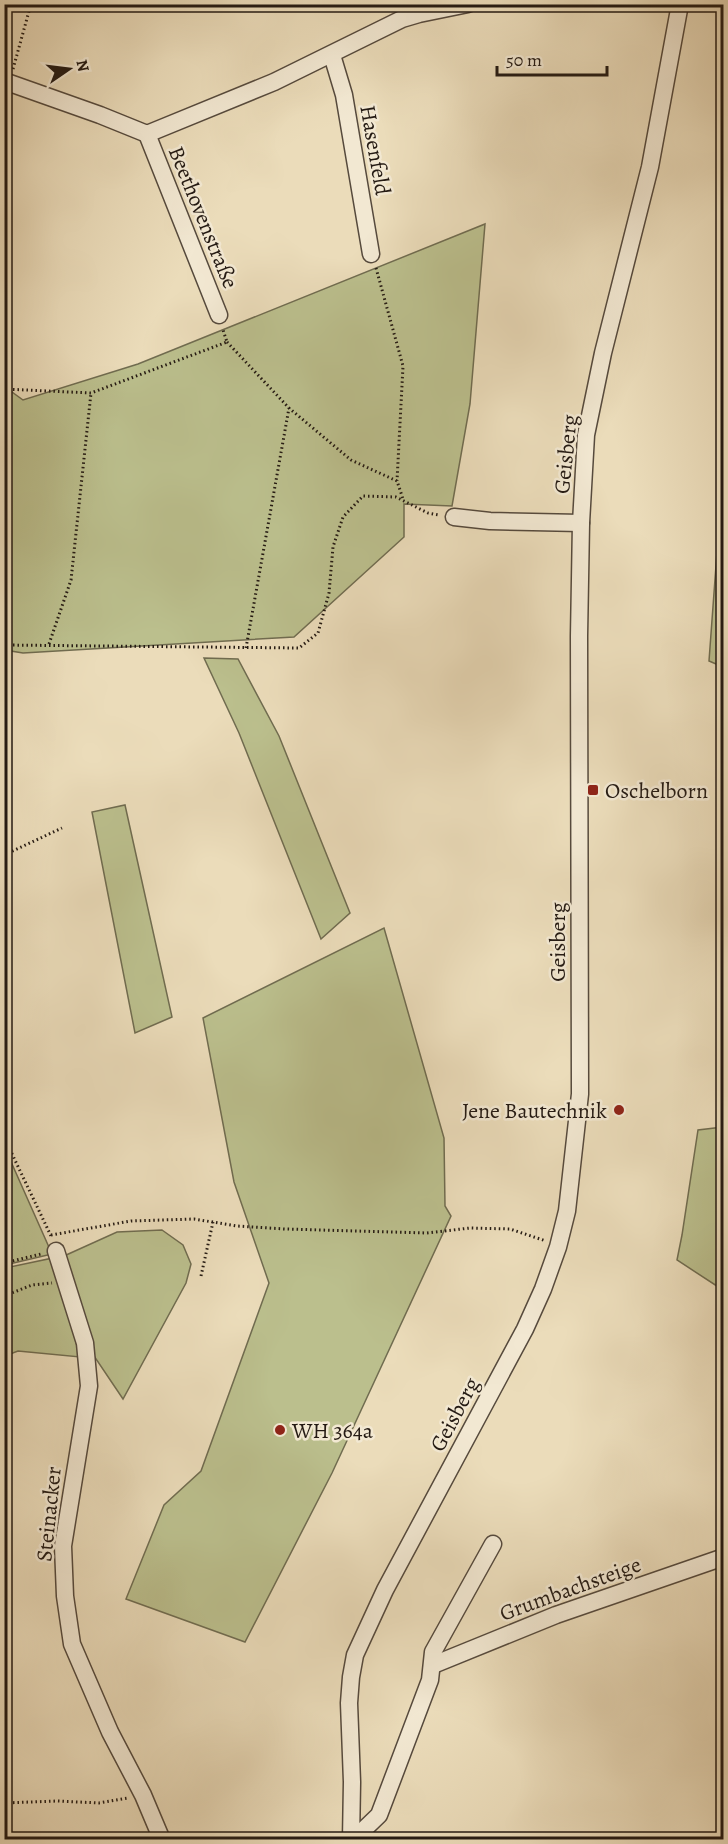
<svg xmlns="http://www.w3.org/2000/svg" width="728" height="1844" font-family="Alegreya,serif">
  <rect width="100%" height="100%" fill="#ebdcba"/>
  <filter id="stains"><feTurbulence type="fractalNoise" baseFrequency=".00333" numOctaves="4"/><feColorMatrix values="0 0 0 0 .2 0 0 0 0 .09 0 0 0 0 .02 0 0 0 .5 -.17"/></filter>
  <radialGradient id="worn" r=".72"><stop offset=".6" stop-color="#630" stop-opacity="0"/><stop offset="1" stop-color="#630" stop-opacity=".3"/></radialGradient>
  <g fill="#bbbf8d" stroke="#706c50" stroke-width="1.5">
    <path d="M485,224L470,404L452,506L404,504V537L294,637L23,653L5,650V387L23,400L138,364Z"/>
    <path d="M723,470L724,667H723L709,661Z"/>
    <path d="M204,658L238,659L279,736L350,913L321,939L239,733Z"/>
    <path d="M125,805L172,1017L135,1033L92,812Z"/>
    <path d="M384,928L444,1138L445,1206L451,1216L332,1473L245,1642L126,1599L164,1505L201,1471L269,1283L234,1182L203,1018Z"/>
    <path d="M723,1127H724L723,1290L677,1260L682,1235L698,1130Z"/>
    <path d="M4,1146L52,1254L5,1265H4Z"/>
    <path d="M162,1230L183,1245L191,1264L186,1283L123,1399L94,1356L64,1256L117,1232Z"/>
    <path d="M53,1258L80,1357L18,1351L5,1356V1268Z"/>
  </g>
  <g fill="none" stroke-linecap="round" stroke-linejoin="round">
    <g stroke="#564a3d" stroke-width="19">
      <g id="minor">
        <path d="M332,55L344,95L371,254"/>
        <path d="M4,81L100,115L147,134L274,82L402,19L419,14L468,4"/>
        <path d="M147,134L219,315"/>
        <path d="M454,517L490,521L581,523"/>
        <path d="M56,1251L85,1343L89,1386L63,1546L65,1596L72,1644L110,1732L143,1795L162,1840"/>
        <path d="M433,1665L556,1615L724,1557"/>
        <path d="M351,1840L352,1782L349,1703L351,1677L355,1655L385,1590L525,1329L543,1289L558,1247L567,1211L580,1094L579,636L581,523L586,435L603,353L650,167L680,4"/>
        <path d="M353,1840L379,1815L430,1680L433,1652L493,1544"/>
      </g>
    </g>
    <g stroke="#241a13" stroke-width="3" stroke-dasharray="1.5 3" stroke-linecap="butt">
      <path d="M13,69L31,4"/>
      <path d="M376,268L403,366L397,481"/>
      <path d="M227,342L289,408L351,460L397,481L403,499"/>
      <path d="M4,389L91,393L227,342L223,330"/>
      <path d="M49,644L71,580L91,393"/>
      <path d="M4,645L299,648L318,633L329,593L333,547L343,517L363,496L396,497L428,513L439,515"/>
      <path d="M246,648L289,408"/>
      <path d="M4,855L62,828"/>
      <path d="M4,1137L51,1236"/>
      <path d="M51,1235L131,1221L194,1219L237,1226L285,1229L427,1233L470,1228L510,1229L546,1241"/>
      <path d="M4,1263L41,1254"/>
      <path d="M201,1276L213,1222"/>
      <path d="M4,1296L32,1285L52,1283"/>
      <path d="M4,1803L57,1801L99,1803L128,1798"/>
    </g>
    <use href="#minor" stroke="#f2e8d2" stroke-width="16"/>
  </g>
  <g fill="#8f2418" stroke="#f2e8d2" stroke-width="2">
    <rect x="587" y="784" width="12" height="12" rx="3"/>
    <circle cx="619" cy="1110" r="6"/>
    <circle cx="280" cy="1430" r="6"/>
  </g>
  <g text-anchor="middle" stroke-width="5" stroke-linejoin="round" paint-order="stroke">
    <g font-size="22" fill="#241a13" stroke="#f2e8d2">
      <text transform="translate(376 150) rotate(80)" y="8">Hasenfeld</text>
      <text transform="translate(204 217) rotate(68)" y="8">Beethovenstraße</text>
      <text transform="translate(565 454) rotate(-84)" y="8">Geisberg</text>
      <text transform="translate(557 942) rotate(-90)" y="8">Geisberg</text>
      <text transform="translate(454 1414) rotate(-62)" y="8">Geisberg</text>
      <text transform="translate(48 1514) rotate(-84)" y="8">Steinacker</text>
      <text transform="translate(570 1588) rotate(-20)" y="8">Grumbachsteige</text>
    </g>
    <g font-size="22" fill="#241a13" stroke="#f2e8d2" text-anchor="start">
      <text x="605" y="798">Oschelborn</text>
      <text x="607" y="1118" text-anchor="end">Jene Bautechnik</text>
      <text x="292" y="1438">WH 364a</text>
    </g>
  </g>
  <rect width="728" height="1844" fill="none" stroke="#ebdcba" stroke-width="24"/>
  <rect x="6" y="6" width="716" height="1832" fill="none" stroke="#241a13" stroke-width="3"/>
  <rect x="12" y="12" width="704" height="1820" fill="none" stroke="#241a13" stroke-width="1.5"/>
  <g transform="translate(69 69) rotate(76)" stroke="#f2e8d2" stroke-width="4.5" paint-order="stroke">
  <path d="M0-4.5L10 22L0 15L-10 22Z" fill="#241a13"/>
  <text y="-9" font-size="16" font-weight="bold" text-anchor="middle" fill="#241a13">N</text>
  </g>
  <path d="M497 66v9h110v-9" fill="none" stroke="#241a13" stroke-width="3"/>
  <text x="506" y="66" font-size="18" fill="#241a13" stroke="#f2e8d2" stroke-width="4.5" paint-order="stroke">50 m</text>
  <rect width="100%" height="100%" filter="url(#stains)"/>
  <rect width="100%" height="100%" fill="url(#worn)"/>
</svg>
